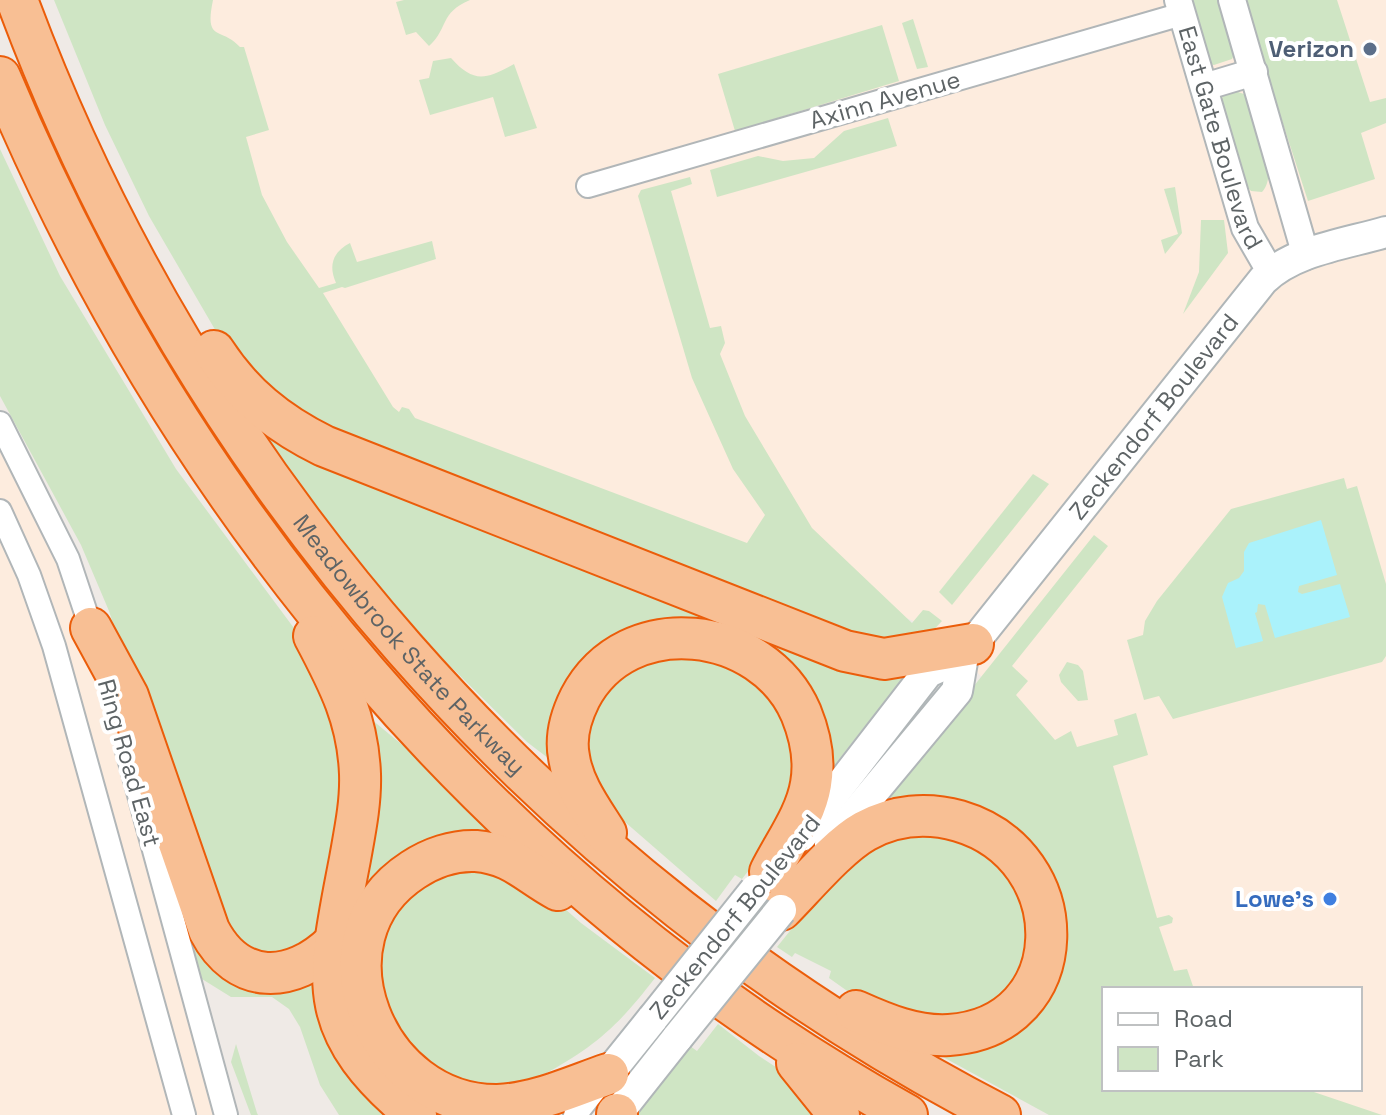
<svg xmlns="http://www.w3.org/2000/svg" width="1386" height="1115" font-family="'Space Grotesk',sans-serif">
  <rect width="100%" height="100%" fill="#efeae6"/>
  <g fill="#fdecde">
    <path d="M173,0H1386V1115H1282L1220,1089H1360V989H1158L1067,774L963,656L916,622L395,412L305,300Z"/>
    <path d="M0,423L91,628L226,1115H0Z"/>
  </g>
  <g fill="#cfe5c4">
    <path d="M54,0H213C204,43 221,26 240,47H244L269,130L246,137L262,195L287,242L319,288L336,283C328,265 333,252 350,243L357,262L432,241L436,259L345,288L342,287L323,293L393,407L399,412L402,407L409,409L415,418L747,543L765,515L733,469L692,378L638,196L641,190L690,177L692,184L671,191L710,328L721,326L725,343L720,354L745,416L812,528L912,623L923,610L929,611L942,621L926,638L861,644L278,409L217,333L149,216L105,125Z"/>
    <path d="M404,0H470C439,13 449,28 429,46L416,32L406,35L396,2Z"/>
    <path d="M1188,0H1221L1236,51L1232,59L1214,65L1206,63Z"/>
    <path d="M1243,0H1337L1370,102L1386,98V123L1361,133L1375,179L1308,201Z"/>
    <path d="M913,19L928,67L917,69L902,23Z"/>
    <path d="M882,25L899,81L735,131L718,74Z"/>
    <path d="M451,58C474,84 486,79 514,64L537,128L505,137L493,97L430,115L419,80L429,78L433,61Z"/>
    <path d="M1235,91L1244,94L1250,100C1257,124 1280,172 1262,192L1251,191L1244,183L1220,102L1224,94Z"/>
    <path d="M888,118L897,146L717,197L710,170L758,156L783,161L814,158L844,131Z"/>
    <path d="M0,149L60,276L176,469L305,643L344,741L341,833L314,942L278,961L236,951L140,706L109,611L81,545L0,396Z"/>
    <path d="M1175,187L1182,233L1165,254L1161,240L1178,234L1164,189Z"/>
    <path d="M1201,220H1224L1228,253L1183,314L1199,272Z"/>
    <path d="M253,420L905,675L829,772L808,700L663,627L610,636L608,646L552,761L527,742L446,662L359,565Z"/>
    <path d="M1033,474L1049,484L952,605L939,592Z"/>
    <path d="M1344,478L1347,489L1357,486L1386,584V656L1382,662L1173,719L1159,696L1144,700L1127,640L1143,635L1145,621L1157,601L1231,509Z"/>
    <path d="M1094,535L1108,546L1012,666L1028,681L1016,695L1055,740L1071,731L1077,747L1118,735L1114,720L1136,713L1148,755L1113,766L1157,918L1169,915L1173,918L1172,923L1159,927L1174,971L1187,969L1194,989H1104V1089H1305L1382,1115H1049L921,1045L1034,997L1047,880L894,805L893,798L888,794Z"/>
    <path d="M653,649L757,668L801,751L779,831L742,879L735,875L716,901L602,802L582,771L585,704Z"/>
    <path d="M1067,662L1078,665L1083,671L1088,700L1078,701L1061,682L1059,675Z"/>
    <path d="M360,710L434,771L493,831L488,840L373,892L353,886Z"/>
    <path d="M953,826L1030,892L1023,978L991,1008L958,1022L867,1005L829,978L831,971L795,953L792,957L777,947L802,916L844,851Z"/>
    <path d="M432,866L522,871L581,923L655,978C618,1026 595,1047 541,1076V1083L491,1091L429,1071L380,1011L373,942Z"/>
    <path d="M200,931L210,951L311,967L397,1115H339L320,1085L300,1027L289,1009L272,997H231L202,979L188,934Z"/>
    <path d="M718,1024L759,1056L794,1079L827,1115H632L687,1044L697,1051Z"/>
    <path d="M236,1044L257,1113L258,1115H251L231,1062Z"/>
  </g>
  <path fill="#aaf2fb" d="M1321,520L1337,575L1299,586L1298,592L1302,594L1340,584L1350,617L1275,638L1265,605L1258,604L1257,612L1255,613L1263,641L1236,648L1222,597L1228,583L1239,578L1244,571V552L1249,543Z"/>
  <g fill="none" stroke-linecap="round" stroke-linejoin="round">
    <g stroke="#b1b6b8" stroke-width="26">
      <g id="minor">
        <path d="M588,186L1182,14"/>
        <path d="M0,423L68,559L94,637"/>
        <path d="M0,511L29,575L54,646L184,1115"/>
        <path d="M126,747L226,1115"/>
        <path d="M575,1115L602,1081"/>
      </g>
    </g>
    <g stroke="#b1b6b8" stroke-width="30">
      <g id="tertiary">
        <path id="s1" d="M1178,0L1245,228L1271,273"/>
        <path d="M1232,0L1306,256"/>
        <path d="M1204,87L1254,72"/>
      </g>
    </g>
    <g stroke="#b0b6b8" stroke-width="34">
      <g id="secondary">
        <path id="s2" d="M801,836L928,672L963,656L1263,280C1294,250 1345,244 1386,232"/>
        <path d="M830,844L957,691L963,656"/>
        <path d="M608,1074L653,1018"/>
        <path d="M617,1114L678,1037"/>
      </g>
    </g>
    <g stroke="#eb5d0a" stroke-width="44">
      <g id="motorway">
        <path id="s3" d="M17,0C193,476 547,882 1000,1115"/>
        <path d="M0,77C181,510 495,886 907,1115"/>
        <path d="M214,351C242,394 277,423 324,446L845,651L884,659L973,644"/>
        <path d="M91,628L128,696L209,930C238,986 292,984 334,943"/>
        <path d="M314,636C339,683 358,720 360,774C361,802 355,831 350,859C327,980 311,1028 416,1115"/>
        <path d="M606,833C591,809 573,785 569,757C565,737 571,716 580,698C627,608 763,625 801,713C810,735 815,761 811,784C806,815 784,844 770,872"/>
        <path d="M558,890C528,874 513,854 476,851C454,850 431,858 413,870C307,939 376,1106 497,1105C535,1104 573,1086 608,1074"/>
        <path d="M781,910C804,887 838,846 865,831C894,815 927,812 959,821C1078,856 1076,1027 949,1035C916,1037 885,1024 856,1011"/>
        <path d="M797,1063L839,1115"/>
        <path d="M617,1115V1114"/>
      </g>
    </g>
    <use href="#minor" stroke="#fff" stroke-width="22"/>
    <use href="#tertiary" stroke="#fff" stroke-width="26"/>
    <use href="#secondary" stroke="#fff" stroke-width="30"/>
    <use href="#motorway" stroke="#f8bf94" stroke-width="40"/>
    <g stroke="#b0b6b8" stroke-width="34" stroke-linecap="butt">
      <g id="secondary-bridge">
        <path d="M653,1018L755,890"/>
        <path d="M678,1037L781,910"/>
      </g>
    </g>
    <use href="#secondary-bridge" stroke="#fff" stroke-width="30"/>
  </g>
  <circle fill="#5c6f8a" stroke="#fff" stroke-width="3" cx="1370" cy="49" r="8"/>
  <circle fill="#3f7fe0" stroke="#fff" stroke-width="3" cx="1330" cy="899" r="8"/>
  <g text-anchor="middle" stroke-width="8" stroke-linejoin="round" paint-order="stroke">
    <g font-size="24" font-weight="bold" fill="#4e5e75" stroke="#fff" text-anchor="end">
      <text x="1354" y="57">Verizon</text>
    </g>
    <g font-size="24" fill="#5e6466" stroke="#fff">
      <text transform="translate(885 100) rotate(-16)" y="8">Axinn Avenue</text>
      <text dy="8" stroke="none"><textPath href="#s1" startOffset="144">East Gate Boulevard</textPath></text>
      <text dy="8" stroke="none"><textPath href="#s2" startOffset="552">Zeckendorf Boulevard</textPath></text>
      <text dy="8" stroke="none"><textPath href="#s3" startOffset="760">Meadowbrook State Parkway</textPath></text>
      <text transform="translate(129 763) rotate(74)" y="8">Ring Road East</text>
      <text transform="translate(735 917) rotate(-51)" y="8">Zeckendorf Boulevard</text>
    </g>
    <g font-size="24" font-weight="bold" fill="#366cbe" stroke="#fff" text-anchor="end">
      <text x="1314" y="907">Lowe's</text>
    </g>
  </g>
  <rect x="1102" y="987" width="260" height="104" fill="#ffffff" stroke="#bfc1c2" stroke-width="2"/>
  <rect x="1118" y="1013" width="40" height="12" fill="#ffffff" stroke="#bfc1c2" stroke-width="2"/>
  <text x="1174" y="1027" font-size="24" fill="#5e6466">Road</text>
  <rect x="1118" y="1047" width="40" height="24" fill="#cfe5c4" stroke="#bfc1c2" stroke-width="2"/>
  <text x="1174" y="1067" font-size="24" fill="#5e6466">Park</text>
</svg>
